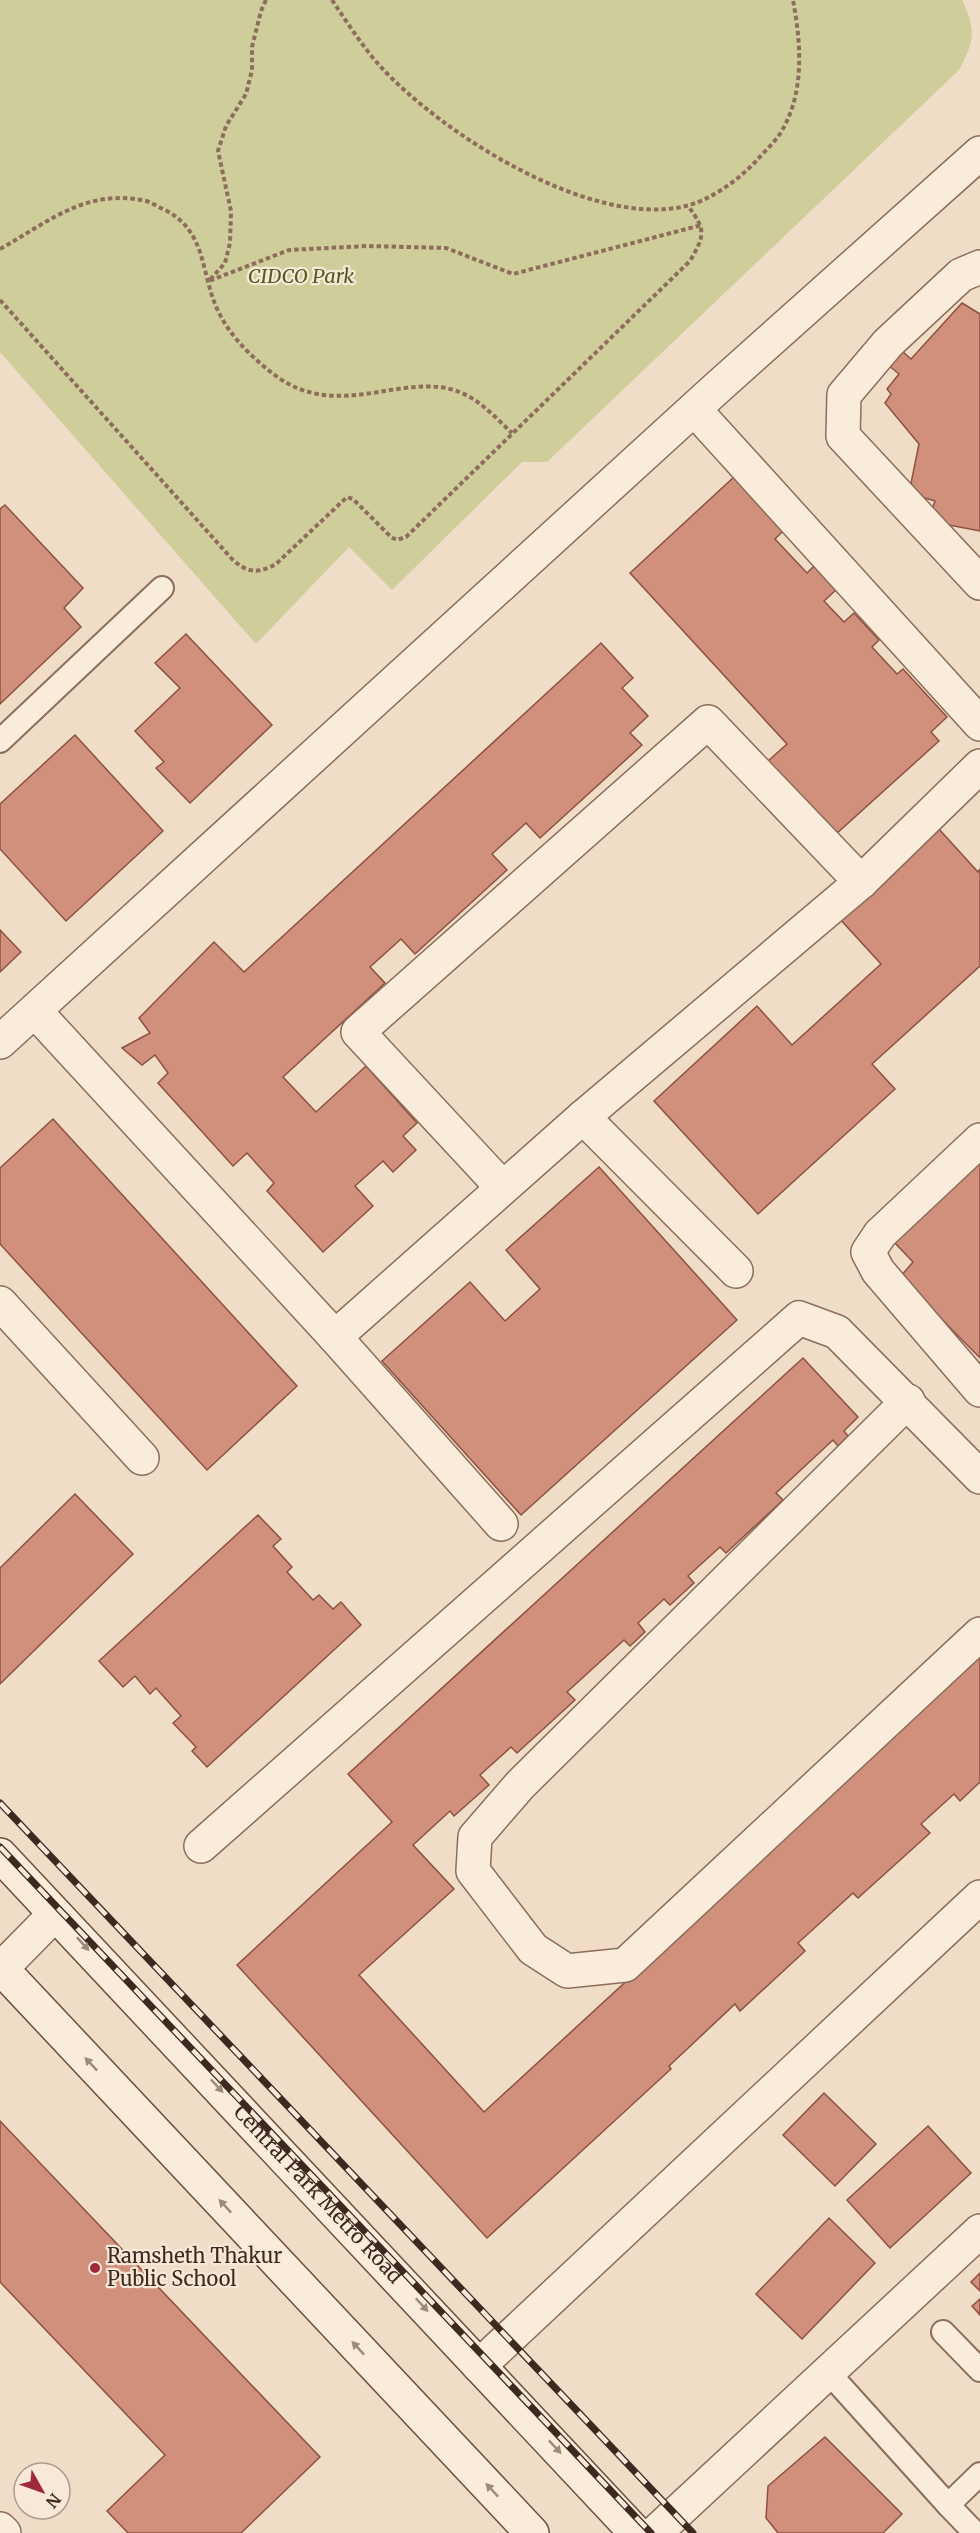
<svg xmlns="http://www.w3.org/2000/svg" width="980" height="2533" font-family="Merriweather,serif">
  <rect width="100%" height="100%" fill="#f0ddc7"/>
  <path fill="#cfcd99" d="M0,0H962C976,30 975,41 959,70L547,462H522L392,590L349,547L256,644L0,352Z"/>
  <g fill="#d0907b" stroke="#8d5140" stroke-width="1.5">
    <path d="M962,303L980,314V531L928,521L935,501L909,493L919,444L885,403L891,394L887,389L899,374L888,365L902,351L911,359Z"/>
    <path d="M735,476L784,530L775,539L807,573L814,566L836,590L824,601L844,622L854,613L879,640L872,647L897,674L903,669L947,717L931,732L939,741L835,835L768,761L787,744L630,573Z"/>
    <path d="M5,505L83,588L64,608L81,627L0,704V509Z"/>
    <path d="M186,634L272,725L190,803L156,768L164,762L135,731L180,688L155,663Z"/>
    <path d="M601,643L633,678L622,688L648,716L630,733L642,745L540,838L526,823L492,854L507,870L415,954L401,939L370,967L385,983L283,1077L316,1112L366,1066L417,1123L403,1136L416,1150L393,1172L383,1161L355,1186L373,1206L323,1252L267,1191L274,1183L247,1153L233,1166L158,1083L168,1073L155,1055L142,1065L122,1048L150,1033L139,1018L214,942L244,972Z"/>
    <path d="M75,735L163,831L66,921L0,849V804Z"/>
    <path d="M938,828L978,872L980,869V966L872,1064L895,1089L758,1214L654,1101L757,1006L792,1045L881,964L839,918Z"/>
    <path d="M0,930L21,952L0,972Z"/>
    <path d="M53,1119L297,1386L207,1470L0,1244V1168Z"/>
    <path d="M980,1160V1358L900,1277L913,1262L894,1242Z"/>
    <path d="M599,1167L737,1320L521,1515L382,1361L470,1282L505,1321L540,1289L506,1250Z"/>
    <path d="M803,1358L858,1417L844,1431L848,1436L838,1446L833,1440L776,1493L783,1500L726,1553L720,1547L688,1576L694,1583L670,1605L664,1599L638,1623L645,1632L630,1646L624,1640L567,1692L575,1700L517,1753L511,1747L480,1775L489,1785L454,1816L450,1811L413,1845L454,1889L359,1975L484,2112L980,1656V1782L960,1801L954,1794L921,1824L930,1833L858,1898L853,1893L798,1943L805,1951L740,2011L735,2004L669,2066L671,2069L487,2238L237,1965L392,1822L348,1774Z"/>
    <path d="M75,1494L133,1554L0,1684V1568Z"/>
    <path d="M258,1515L281,1539L273,1546L292,1567L287,1572L313,1600L319,1595L333,1609L341,1602L361,1625L207,1767L192,1751L196,1747L173,1723L181,1716L156,1688L150,1694L135,1676L123,1687L99,1661Z"/>
    <path d="M824,2093L876,2144L835,2186L783,2135Z"/>
    <path d="M0,2121L320,2457L241,2533H128L107,2511L165,2455L0,2282Z"/>
    <path d="M928,2126L971,2173L890,2248L847,2200Z"/>
    <path d="M829,2218L875,2263L802,2339L756,2294Z"/>
    <path d="M980,2273V2291L971,2282Z"/>
    <path d="M980,2299V2315L972,2306Z"/>
    <path d="M825,2437L902,2514L883,2533H778L766,2518L768,2486Z"/>
  </g>
  <g fill="none" stroke-linecap="round" stroke-linejoin="round">
    <g stroke="#8d6d5b" stroke-width="26">
      <g id="service">
        <path d="M0,741L162,588"/>
        <path d="M943,2332L980,2370"/>
        <path d="M828,2372L948,2505L980,2474"/>
        <path d="M948,2505L975,2533"/>
      </g>
    </g>
    <g stroke="#8d6d5b" stroke-width="36">
      <g id="minor">
        <path d="M980,267L961,275L888,343L844,395L843,436L980,583"/>
        <path d="M694,409L980,724"/>
        <path d="M35,1011L335,1337L583,1117L736,1271"/>
        <path d="M0,1042L718,387L980,153"/>
        <path d="M583,1117L861,882L980,766"/>
        <path d="M980,1140L880,1234L868,1252L878,1271L980,1390"/>
        <path d="M502,1187L358,1032L708,722L861,882"/>
        <path d="M0,1303L142,1458"/>
        <path d="M335,1337L501,1524"/>
        <path d="M908,1401L520,1785L475,1837L473,1871L533,1949L567,1971L625,1965L980,1634"/>
        <path d="M201,1846L799,1318L837,1332L980,1477"/>
        <path d="M0,1970L55,1914"/>
        <path d="M479,2366L980,1897"/>
        <path d="M0,2529L4,2533"/>
        <path d="M655,2533L980,2231"/>
      </g>
    </g>
    <g stroke="#6f4e3e" stroke-width="36">
      <g id="secondary">
        <path id="s1" d="M0,1855L636,2533"/>
        <path d="M0,1967L532,2533"/>
      </g>
    </g>
    <g stroke="#8d6d5b" stroke-width="4" stroke-dasharray="4.5 3" stroke-linecap="butt">
      <path d="M266,0L261,11L252,47V70L246,94L226,126L218,151L231,211L230,243L225,263L209,281L289,250L368,246L446,248L513,274L702,225"/>
      <path d="M332,0C347,22 362,46 380,66C442,134 591,229 686,206C711,200 741,178 757,160C765,151 775,142 781,132C805,93 801,43 793,0"/>
      <path d="M0,249C50,221 86,188 146,201C153,203 160,208 167,211C205,232 201,269 215,304C227,334 251,357 276,376C342,424 409,366 466,395C484,404 498,420 512,433"/>
      <path d="M0,300L232,559C247,573 258,574 276,564L347,497L353,499L391,537L397,540L406,537L690,261C705,235 706,230 688,206"/>
    </g>
    <use href="#service" stroke="#faecdb" stroke-width="22"/>
    <use href="#minor" stroke="#faecdb" stroke-width="33"/>
    <use href="#secondary" stroke="#faecdb" stroke-width="33"/>
    <g stroke="#3d291f" stroke-width="7">
      <g id="rail">
        <path d="M0,1803L693,2533"/>
        <path d="M0,1847L651,2533"/>
      </g>
    </g>
    <use href="#rail" stroke="#f7e8d7" stroke-width="4.5" stroke-dasharray="14" stroke-linecap="butt"/>
  </g>
  <defs><path id="oneway-solid" d="M-6-.8H1V-3.2L6.5 0L1 3.2V.8H-6Z" transform="scale(1.5)"/></defs>
  <g fill="#9c8a7d">
    <use href="#oneway-solid" transform="translate(83 1944) rotate(47)"/>
    <use href="#oneway-solid" transform="translate(91 2064) rotate(-133)"/>
    <use href="#oneway-solid" transform="translate(217 2086) rotate(47)"/>
    <use href="#oneway-solid" transform="translate(225 2206) rotate(-133)"/>
    <use href="#oneway-solid" transform="translate(422 2305) rotate(47)"/>
    <use href="#oneway-solid" transform="translate(358 2348) rotate(-133)"/>
    <use href="#oneway-solid" transform="translate(555 2447) rotate(47)"/>
    <use href="#oneway-solid" transform="translate(492 2490) rotate(-133)"/>
  </g>
  <circle fill="#9f283d" stroke="#f7e8d7" stroke-width="2" cx="95" cy="2268" r="6"/>
  <g text-anchor="middle" stroke-width="4.5" stroke-linejoin="round" paint-order="stroke">
    <g font-size="20" font-style="italic" fill="#555a25" stroke="#f7e8d7">
      <text x="301" y="283">CIDCO Park</text>
    </g>
    <g font-size="20" fill="#3d291f" stroke="#f7e8d7">
      <text dy="7" stroke="none"><textPath href="#s1" startOffset="465">Central Park Metro Road</textPath></text>
    </g>
    <g font-size="20" fill="#3d291f" stroke="#f7e8d7" text-anchor="start">
      <text x="107" y="2263">Ramsheth Thakur<tspan x="107" dy="23">Public School</tspan></text>
    </g>
  </g>
  <g transform="translate(42 2491) rotate(130)"><circle r="28" fill="#f7e8d7" stroke="#ad9c8d" stroke-width="1.5"/>
  <path d="M0-4.5L10 22L0 15L-10 22Z" fill="#9f283d"/>
  <text y="-9" font-size="16" font-weight="bold" text-anchor="middle" fill="#3d291f">N</text>
  </g>
</svg>
